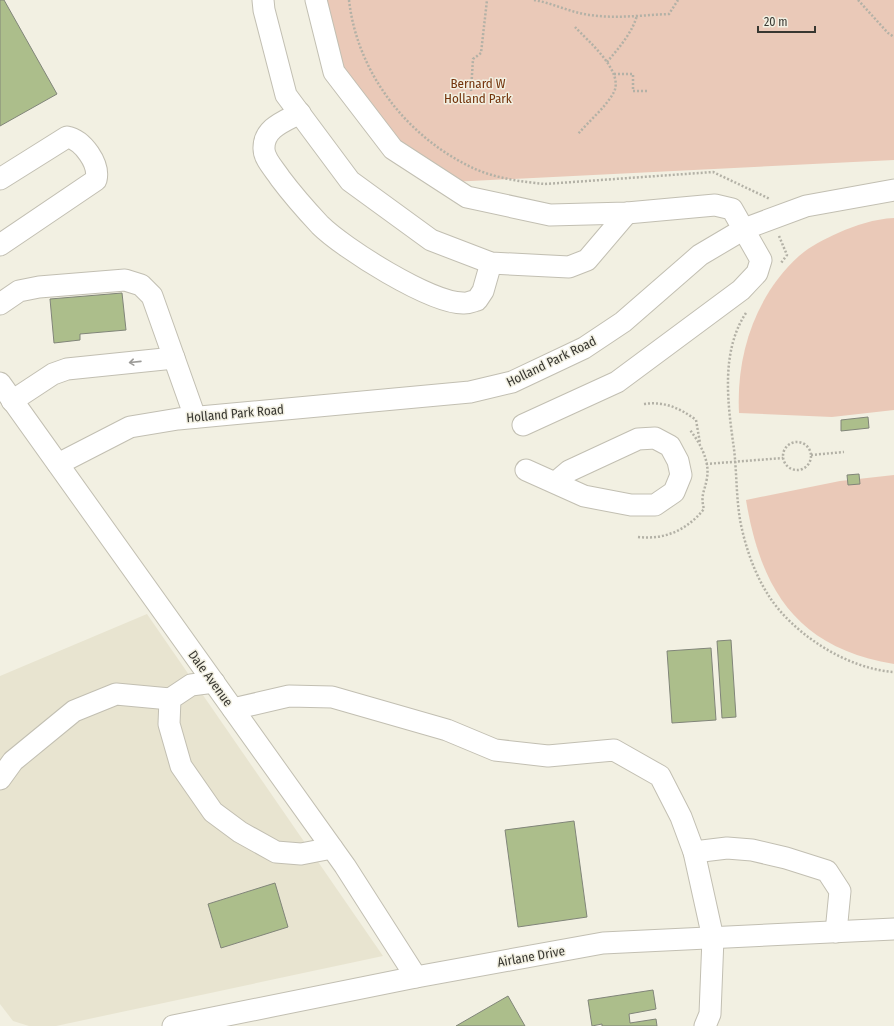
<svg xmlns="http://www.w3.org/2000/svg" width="894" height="1026" font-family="'Fira Sans Condensed',sans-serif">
  <rect width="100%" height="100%" fill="#f2f0e2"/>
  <path fill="#e8e4d0" d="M147,614L383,956L56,1026H29L13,1021L0,1004V676Z"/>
  <g fill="#eac9b8">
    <path d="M321,0H894V160L451,182L413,156L339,71Z"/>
    <path d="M894,218V410L832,417L739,413C736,355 755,296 799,256C810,246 825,239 838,233C856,225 874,219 894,218Z"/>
    <path d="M894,475V664C798,648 761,591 746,500L840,481Z"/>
  </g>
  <g fill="#acbe8b" stroke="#818579">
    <path d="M0,0H4L57,94L0,126Z"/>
    <path d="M122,293L126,330L80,334V340L54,343L50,299Z"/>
    <path d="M868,417L869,428L841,431V420Z"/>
    <path d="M859,474L860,484L848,485L847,475Z"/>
    <path d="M731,640L736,717L722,718L717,641Z"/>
    <path d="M711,648L716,720L672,723L667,651Z"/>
    <path d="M574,821L587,917L518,927L505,830Z"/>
    <path d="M275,883L288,927L221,948L208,904Z"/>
    <path d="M653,990L656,1009L629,1014L630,1023L656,1019L657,1026H602V1024L592,1026L588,1000Z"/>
    <path d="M508,996L525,1026H456Z"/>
  </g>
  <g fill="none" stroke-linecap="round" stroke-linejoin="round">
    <g stroke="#c2bfb2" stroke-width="23">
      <g id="minor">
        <path d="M263,0L264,10L286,95L350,181L431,240L491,263L569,267L587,260L627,213"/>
        <path d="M316,0L334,72L393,149L467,197L550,215L627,213L715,205L732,209L761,260L757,273L741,290L617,382L523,425"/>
        <path d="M300,113C285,121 263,128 264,149C264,159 275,170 280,178C292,194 306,210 320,225C343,248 430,303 463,303C467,304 473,301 477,300L483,291L491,263"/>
        <path d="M0,179L67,137C83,140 100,164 96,180L0,245"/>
        <path d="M0,304L19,291L39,287L125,280L141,285L152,296L195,417"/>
        <path d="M0,383L345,866L416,977"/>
        <path d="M12,401L53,374L67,369L174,358"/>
        <path d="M58,464L130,427L178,419L470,392L512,382L584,348L623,322L700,255L744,229L806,206L894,190"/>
        <path d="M526,470L584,496L631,505H655L674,492L681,475L678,461L670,446L655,438L638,439L569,471L556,482"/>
        <path d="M214,682L191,685L170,699L169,724L181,766L213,812L240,832L276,852L301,854L332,848"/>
        <path d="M233,709L289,696L332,697L447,730L495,750L548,756L614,750L660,776L681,817L694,852L713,938L710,1014L705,1026"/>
        <path d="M0,779L13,761L74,711L116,694L170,699"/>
        <path d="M694,852L727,848L752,850L786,858L827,871L840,891L836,932"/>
        <path d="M173,1026L416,977L603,943L894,929"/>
      </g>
    </g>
    <g stroke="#b3b1a6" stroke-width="2.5" stroke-dasharray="2 2" stroke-linecap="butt">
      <path d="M349,0C357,72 406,136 471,167C493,178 522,182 545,184L713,172L770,199"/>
      <path d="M534,0C553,3 571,13 591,15C616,19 643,15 669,14L678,0"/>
      <path d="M858,0L888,33L894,37"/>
      <path d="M575,27C588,41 624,71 614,92C606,107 589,121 578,134"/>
      <path d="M607,62C618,49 633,32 637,15"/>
      <path d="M614,74H633V91H647"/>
      <path d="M471,91L473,59L481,53L487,0"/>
      <path d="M779,236L787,255L781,263"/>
      <path d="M746,313C720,352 728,406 734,449C737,474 736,500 741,525C746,548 754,572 767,593C791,633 847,669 894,672"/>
      <path d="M644,404C664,401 680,408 696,420L700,443"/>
      <circle cx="797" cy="456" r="14"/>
      <path d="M811,455L844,452"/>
      <path d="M706,464L783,458"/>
      <path d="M638,537C665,540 687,530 704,509C700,495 705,491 707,478C710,461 700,443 690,430"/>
    </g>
    <use href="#minor" stroke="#fff" stroke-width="21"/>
  </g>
  <defs><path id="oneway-shaft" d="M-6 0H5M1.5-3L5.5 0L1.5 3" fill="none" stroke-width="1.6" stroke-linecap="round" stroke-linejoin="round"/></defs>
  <use stroke="#9c9b98" href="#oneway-shaft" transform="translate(135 362) rotate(174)"/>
  <g text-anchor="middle" stroke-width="3" stroke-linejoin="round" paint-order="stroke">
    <g font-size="13" fill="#73340c" stroke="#f2f0e2">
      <text x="478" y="88">Bernard W<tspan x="478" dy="15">Holland Park</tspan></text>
    </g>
    <g font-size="13" fill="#383731" stroke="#f2f0e2">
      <text transform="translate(551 361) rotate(-26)" y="5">Holland Park Road</text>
      <text transform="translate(235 413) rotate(-5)" y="5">Holland Park Road</text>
      <text transform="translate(211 678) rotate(54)" y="5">Dale Avenue</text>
      <text transform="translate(531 956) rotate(-10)" y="5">Airlane Drive</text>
    </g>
  </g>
  <path d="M758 26v6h57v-6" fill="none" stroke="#383731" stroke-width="2"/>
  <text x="764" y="26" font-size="12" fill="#383731" stroke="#f2f0e2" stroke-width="3" paint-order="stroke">20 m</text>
</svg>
